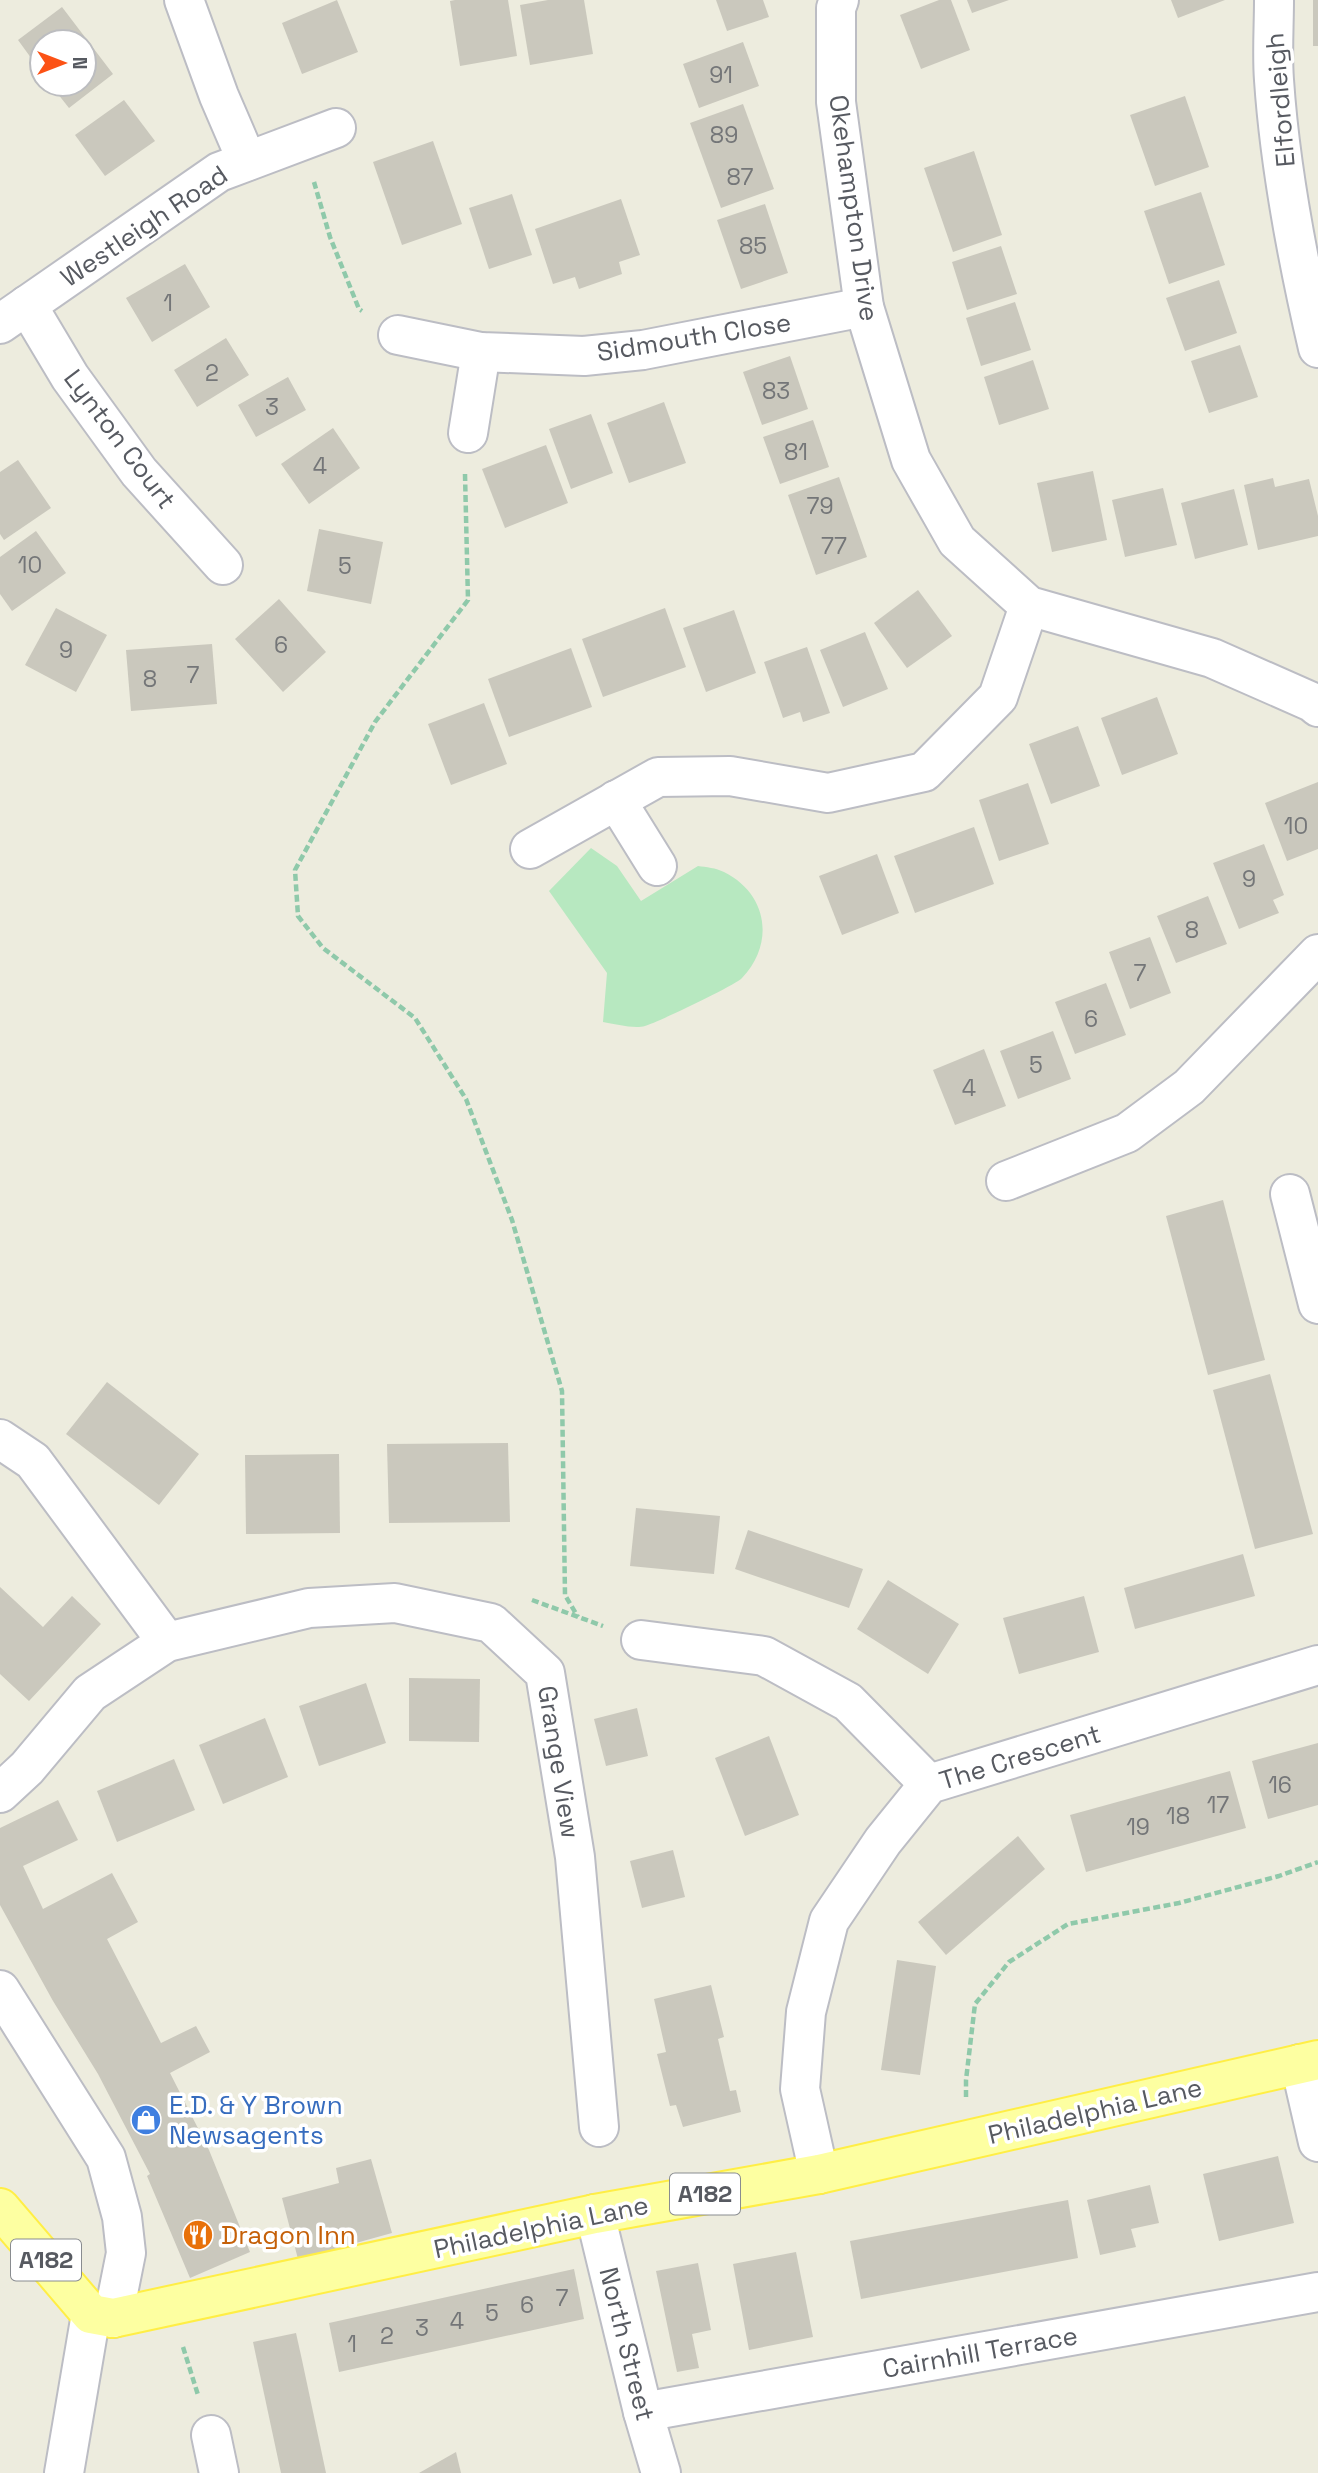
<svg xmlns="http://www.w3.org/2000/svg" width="1318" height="2473" font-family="'Space Grotesk',sans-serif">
  <rect width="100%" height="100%" fill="#edecde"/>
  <path fill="#b7e8c0" d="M591,848L617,866L641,901L698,866C706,867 716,868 724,872C768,894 775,943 742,978C736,985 656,1023 645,1026C634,1029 615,1024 603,1022L607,973L549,891Z"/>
  <g fill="#cac8bd">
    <path d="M337,0L358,52L302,74L282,23Z"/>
    <path d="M455,0H508L517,56L460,66L450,1Z"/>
    <path d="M548,0H584L593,54L530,65L520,5Z"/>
    <path d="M716,0H763L769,17L727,31Z"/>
    <path d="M939,0H951L970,50L921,69L900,15Z"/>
    <path d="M967,0H1009L972,13Z"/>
    <path d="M1171,0H1225L1178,18Z"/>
    <rect x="1313" y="0" width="5" height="46"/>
    <path d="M62,7L113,74L69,108L50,84H84V42H42V73L18,40Z"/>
    <path d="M743,42L759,86L699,108L683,64Z"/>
    <path d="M1185,96L1209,167L1155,186L1130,115Z"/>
    <path d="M124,100L155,141L105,176L75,135Z"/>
    <path d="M743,104L774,189L721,208L690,123Z"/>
    <path d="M433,141L462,224L402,245L373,162Z"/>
    <path d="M974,151L1002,235L953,252L924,168Z"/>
    <path d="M1201,192L1225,265L1169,284L1144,211Z"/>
    <path d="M512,194L532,255L489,269L469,208Z"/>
    <path d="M621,199L640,255L619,262L622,274L579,289L575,277L553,284L535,229Z"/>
    <path d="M765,204L788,273L741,289L717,220Z"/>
    <path d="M1001,246L1017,294L967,310L952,262Z"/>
    <path d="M185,264L210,307L152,342L126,298Z"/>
    <path d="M1219,280L1237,333L1185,351L1166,298Z"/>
    <path d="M1015,302L1031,350L981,366L966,318Z"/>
    <path d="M226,338L249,375L197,407L174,370Z"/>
    <path d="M1240,345L1258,397L1209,413L1191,361Z"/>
    <path d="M790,356L808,409L762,425L743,372Z"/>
    <path d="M1033,360L1049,409L999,425L984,377Z"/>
    <path d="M288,377L306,410L256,437L238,405Z"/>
    <path d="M664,402L686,463L629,483L607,423Z"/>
    <path d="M591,414L613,473L571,489L549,429Z"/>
    <path d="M813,420L829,467L780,484L763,437Z"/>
    <path d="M333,428L360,468L309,504L281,464Z"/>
    <path d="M546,445L568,503L505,528L482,469Z"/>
    <path d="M18,460L51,508L4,540L0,534V472Z"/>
    <path d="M1093,471L1107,540L1052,552L1037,483Z"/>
    <path d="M839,477L867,557L816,575L788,495Z"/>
    <path d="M1273,478L1275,487L1309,479L1318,516V536L1258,550L1244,485Z"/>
    <path d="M1163,488L1177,545L1125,557L1112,500Z"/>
    <path d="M1234,489L1248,545L1195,559L1181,503Z"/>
    <path d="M319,529L383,542L371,604L307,591Z"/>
    <path d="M36,531L66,573L12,611L0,594V557Z"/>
    <path d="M918,590L952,636L907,668L874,623Z"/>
    <path d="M279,599L326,652L283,692L235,639Z"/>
    <path d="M56,608L107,635L76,692L25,665Z"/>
    <path d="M665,608L686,667L603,697L582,639Z"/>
    <path d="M734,610L756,673L706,692L683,628Z"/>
    <path d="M865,632L888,689L843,707L820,650Z"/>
    <path d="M212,644L217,704L131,711L126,650Z"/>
    <path d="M807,647L830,713L803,722L800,712L783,718L764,662Z"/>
    <path d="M571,648L592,707L509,737L488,679Z"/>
    <path d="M1157,697L1178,754L1122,775L1101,718Z"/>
    <path d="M484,703L507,764L451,785L428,724Z"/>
    <path d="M1078,726L1100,786L1051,804L1029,744Z"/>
    <path d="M1318,782V849L1287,861L1265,803Z"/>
    <path d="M1028,783L1049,844L999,861L979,800Z"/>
    <path d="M974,827L994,884L915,913L894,856Z"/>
    <path d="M1264,844L1284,895L1273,900L1279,913L1239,929L1213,863Z"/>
    <path d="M877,854L899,913L842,935L819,876Z"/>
    <path d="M1208,896L1227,944L1176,963L1157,916Z"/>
    <path d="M1150,937L1171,993L1130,1009L1109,952Z"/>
    <path d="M1106,983L1126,1035L1075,1054L1055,1002Z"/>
    <path d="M1053,1031L1071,1079L1018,1099L1000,1051Z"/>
    <path d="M984,1049L1006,1106L955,1125L933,1070Z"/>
    <path d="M1223,1200L1265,1360L1208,1375L1166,1216Z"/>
    <path d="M1270,1374L1313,1534L1255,1549L1213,1390Z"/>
    <path d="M107,1382L199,1454L159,1505L66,1434Z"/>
    <path d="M508,1443L510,1522L389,1523L387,1444Z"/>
    <path d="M339,1454L340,1533L246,1534L245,1455Z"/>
    <path d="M636,1508L720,1516L714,1574L630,1566Z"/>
    <path d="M748,1530L863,1569L849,1608L735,1569Z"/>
    <path d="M1243,1554L1255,1596L1135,1629L1124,1588Z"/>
    <path d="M888,1580L959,1624L928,1674L857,1629Z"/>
    <path d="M0,1587L43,1627L72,1596L101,1624L29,1701L0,1674Z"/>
    <path d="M1084,1596L1099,1652L1019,1674L1003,1618Z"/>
    <path d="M409,1678L480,1679L479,1742L409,1741Z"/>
    <path d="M366,1683L386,1743L319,1766L299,1706Z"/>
    <path d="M637,1708L648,1756L606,1766L594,1719Z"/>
    <path d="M265,1718L288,1777L223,1804L199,1745Z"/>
    <path d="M769,1736L799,1815L745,1836L715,1758Z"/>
    <path d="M1318,1743V1805L1268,1819L1252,1761Z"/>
    <path d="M174,1759L195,1810L117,1842L97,1791Z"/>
    <path d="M1230,1771L1246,1828L1086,1872L1070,1815Z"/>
    <path d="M58,1800L78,1840L23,1866L43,1909L112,1873L138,1922L107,1939L161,2043L196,2026L210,2052L170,2073L209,2150L250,2252L190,2278L147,2176L150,2174L98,2074L53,2001L0,1905V1828Z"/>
    <path d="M1018,1836L1045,1869L946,1955L918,1922Z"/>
    <path d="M673,1850L685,1897L642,1908L630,1861Z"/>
    <path d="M897,1960L936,1966L920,2075L881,2070Z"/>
    <path d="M711,1985L724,2037L718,2039L730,2091L736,2090L741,2112L683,2127L676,2105L670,2106L657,2054L666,2052L654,1999Z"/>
    <path d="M1278,2156L1294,2223L1219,2241L1203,2174Z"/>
    <path d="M371,2159L392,2233L298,2259L282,2198L339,2183L336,2168Z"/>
    <path d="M1150,2185L1159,2223L1131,2229L1136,2247L1100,2255L1087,2200Z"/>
    <path d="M1068,2200L1078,2258L861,2299L850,2241Z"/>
    <path d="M796,2252L813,2337L749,2350L733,2264Z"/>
    <path d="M698,2263L711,2330L692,2334L699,2368L677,2372L656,2271Z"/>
    <path d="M574,2269L584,2319L339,2372L329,2323Z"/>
    <path d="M296,2333L302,2360L326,2473H281L253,2342Z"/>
    <path d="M456,2452L461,2473H419Z"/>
  </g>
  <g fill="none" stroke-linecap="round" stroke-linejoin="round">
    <g stroke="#bcbdc4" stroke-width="42">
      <g id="minor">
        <path d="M184,0L219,96L247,161"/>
        <path d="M839,0L836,8V102L864,307L911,460L957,541L1029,606L1212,658L1312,702L1318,707"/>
        <path d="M1274,0C1274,26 1272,54 1274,80C1280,169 1298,262 1318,348"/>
        <path d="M27,305L70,377L139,472L223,565"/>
        <path d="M0,324L219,172L336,128"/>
        <path d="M398,335L481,352L584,356L643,350L864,307"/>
        <path d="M468,433L481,352"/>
        <path d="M616,800L657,866"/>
        <path d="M530,849L658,777L730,776L828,793L924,772L998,697L1029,606"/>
        <path d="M1006,1181L1127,1133L1189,1087L1318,954"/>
        <path d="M1290,1194L1318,1304"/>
        <path d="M0,1439L33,1461L167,1642"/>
        <path d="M641,1640L764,1656L848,1702L929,1784"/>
        <path d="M0,1793L27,1768L90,1693L167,1642L309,1608L395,1603L491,1623L545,1673L575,1857L599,2127"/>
        <path d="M0,1990L106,2158L122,2217L126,2253L113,2318"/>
        <path d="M1300,2064L1318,2142"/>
        <path d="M819,2174L800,2089L806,2012L829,1921L883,1841L929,1784L1318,1665"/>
        <path d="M595,2214L643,2412L661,2473"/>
        <path d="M643,2412L1318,2292"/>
        <path d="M211,2435L219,2473"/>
        <path d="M64,2473L91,2314"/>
      </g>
    </g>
    <g stroke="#ffee45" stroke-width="42">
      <path id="major" d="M0,2208L91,2314L113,2318L595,2214L819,2174L1318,2060"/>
    </g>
    <g stroke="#8fc9aa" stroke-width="4.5" stroke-dasharray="7 3.5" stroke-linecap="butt">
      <path d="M314,182L330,237L359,309L362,311"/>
      <path d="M465,474L468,600L375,722L295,870L298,916L323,948L415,1018L466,1099L512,1220L562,1391L565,1595L578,1617"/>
      <path d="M532,1600L603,1626"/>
      <path d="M966,2097V2080L975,2004L1009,1962L1068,1924L1179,1903L1279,1876L1318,1862"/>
      <path d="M183,2347L198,2395"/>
    </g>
    <use href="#minor" stroke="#fff" stroke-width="38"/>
    <use href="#major" stroke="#fdffa1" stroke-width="38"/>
  </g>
  <defs>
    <g id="shop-disc" transform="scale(1.575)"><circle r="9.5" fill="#3f7fe0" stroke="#fff"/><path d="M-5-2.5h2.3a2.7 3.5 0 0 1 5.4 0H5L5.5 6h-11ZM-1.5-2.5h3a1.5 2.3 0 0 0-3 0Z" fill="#fff"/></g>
    <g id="restaurant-disc" transform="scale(1.575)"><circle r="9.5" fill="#e8710a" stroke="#fff"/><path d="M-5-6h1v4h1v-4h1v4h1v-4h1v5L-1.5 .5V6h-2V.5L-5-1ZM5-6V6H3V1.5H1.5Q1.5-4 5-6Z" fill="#fff"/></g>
  </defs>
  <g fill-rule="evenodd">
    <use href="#shop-disc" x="146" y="2120"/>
    <use href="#restaurant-disc" x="198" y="2235"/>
  </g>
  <g text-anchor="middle" stroke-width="7" stroke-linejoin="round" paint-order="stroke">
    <g font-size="23" fill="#747678">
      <text x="721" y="83">91</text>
      <text x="724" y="143">89</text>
      <text x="740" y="185">87</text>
      <text x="753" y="254">85</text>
      <text x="168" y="311">1</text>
      <text x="212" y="381">2</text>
      <text x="776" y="399">83</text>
      <text x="272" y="415">3</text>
      <text x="796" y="460">81</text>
      <text x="320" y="474">4</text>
      <text x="820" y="514">79</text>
      <text x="834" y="554">77</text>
      <text x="30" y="573">10</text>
      <text x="345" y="574">5</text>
      <text x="281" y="653">6</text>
      <text x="66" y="658">9</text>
      <text x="193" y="683">7</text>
      <text x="150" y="687">8</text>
      <text x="1296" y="834">10</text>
      <text x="1249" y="887">9</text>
      <text x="1192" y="938">8</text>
      <text x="1140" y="981">7</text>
      <text x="1091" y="1027">6</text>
      <text x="1036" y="1073">5</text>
      <text x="969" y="1096">4</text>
      <text x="1280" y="1793">16</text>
      <text x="1218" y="1813">17</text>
      <text x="1178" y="1824">18</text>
      <text x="1138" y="1835">19</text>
      <text x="562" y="2306">7</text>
      <text x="527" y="2313">6</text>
      <text x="492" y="2321">5</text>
      <text x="457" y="2329">4</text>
      <text x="422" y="2336">3</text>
      <text x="387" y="2344">2</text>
      <text x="352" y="2352">1</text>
    </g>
    <g fill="#fff" stroke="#898c90" stroke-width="2">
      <rect x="670" y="2173.5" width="70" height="41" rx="5"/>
      <rect x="11" y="2239.5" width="70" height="41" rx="5"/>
    </g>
    <g font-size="24" font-weight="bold" fill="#575a61">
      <text x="705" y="2202">A182</text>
      <text x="46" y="2268">A182</text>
    </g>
    <g font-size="26" fill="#575a61" stroke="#fff">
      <text transform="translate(1280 100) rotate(-95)" y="9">Elfordleigh</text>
      <text transform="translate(854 208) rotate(82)" y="9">Okehampton Drive</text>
      <text transform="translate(144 226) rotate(-34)" y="9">Westleigh Road</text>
      <text transform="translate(694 337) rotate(-9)" y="9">Sidmouth Close</text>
      <text transform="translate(120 439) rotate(53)" y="9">Lynton Court</text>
      <text transform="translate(1020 1757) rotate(-17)" y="9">The Crescent</text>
      <text transform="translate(559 1762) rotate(81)" y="9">Grange View</text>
      <text transform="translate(1095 2111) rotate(-13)" y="9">Philadelphia Lane</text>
      <text transform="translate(541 2227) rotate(-12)" y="9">Philadelphia Lane</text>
      <text transform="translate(627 2344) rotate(76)" y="9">North Street</text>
      <text transform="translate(980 2352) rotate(-10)" y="9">Cairnhill Terrace</text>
    </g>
    <g font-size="26" fill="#366cbe" stroke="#fff" text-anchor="start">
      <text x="169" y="2114">E.D. &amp; Y Brown<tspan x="169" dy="30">Newsagents</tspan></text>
    </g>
    <g font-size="26" fill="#c56008" stroke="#fff" text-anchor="start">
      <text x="221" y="2244">Dragon Inn</text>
    </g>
  </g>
  <g transform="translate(63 63) rotate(90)"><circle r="33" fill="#ffffff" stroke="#bcbdc0" stroke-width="2"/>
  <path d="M0-5L12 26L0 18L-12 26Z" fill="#fc5215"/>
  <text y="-10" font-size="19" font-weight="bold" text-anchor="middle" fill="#575a61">N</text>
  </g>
</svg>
